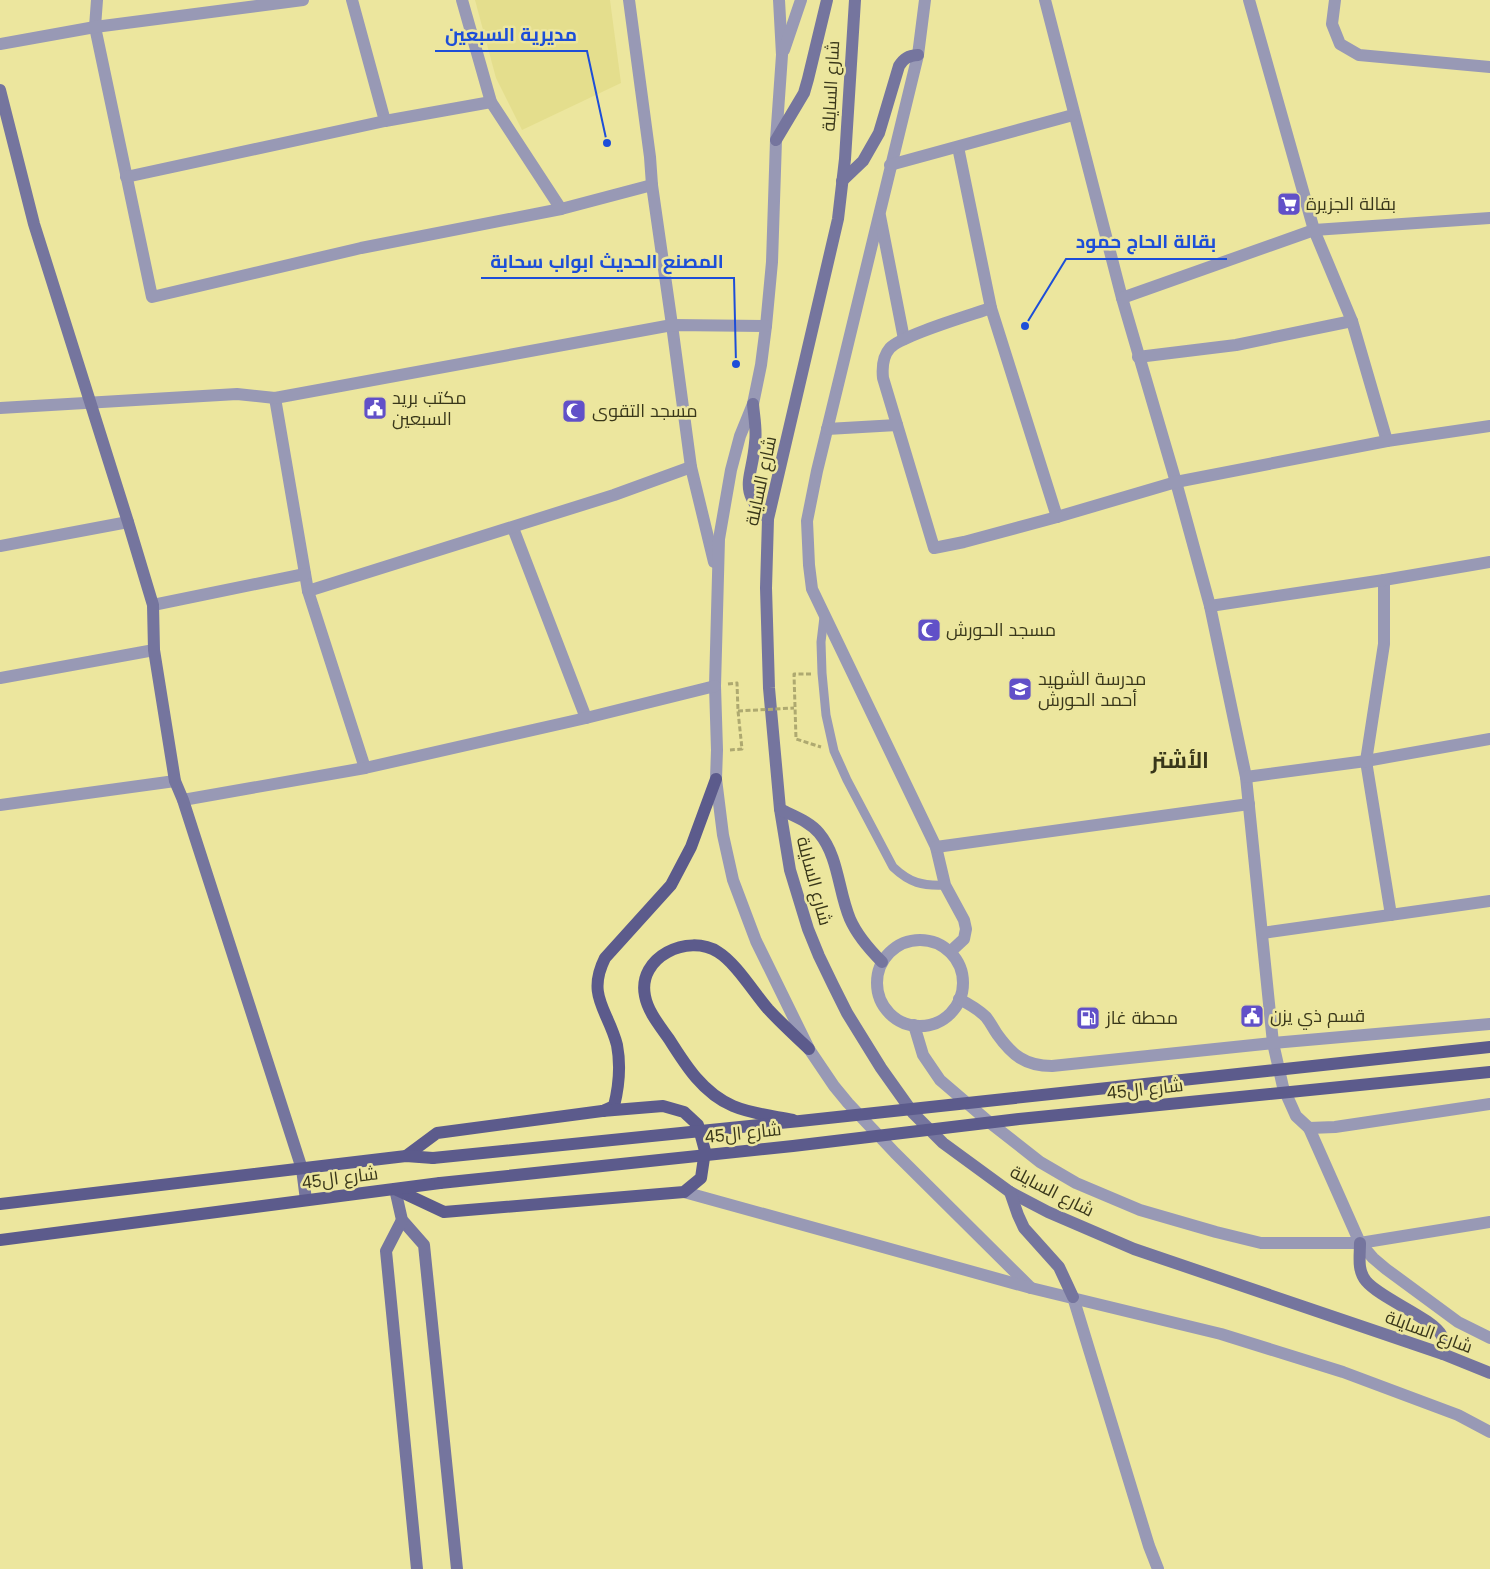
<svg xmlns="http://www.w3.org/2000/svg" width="1490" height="1569" font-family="Helvetica,Cairo,sans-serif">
  <rect width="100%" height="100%" fill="#ece69e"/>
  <path fill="#e4de8d" d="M475,0H610L621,83L522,130L496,78Z"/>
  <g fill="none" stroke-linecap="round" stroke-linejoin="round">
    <g stroke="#aea970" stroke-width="3" stroke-dasharray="5 2.5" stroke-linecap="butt">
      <path d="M811,674H794L796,739L821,747"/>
      <path d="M728,684L737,683L738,711L742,749L730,750"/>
    </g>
    <path stroke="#9899b5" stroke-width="9" d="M824,617L821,642L822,673L826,715L834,751L847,780L893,867C910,883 922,886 945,885"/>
    <g stroke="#9899b5" stroke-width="12">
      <path d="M97,0L95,27L152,297L361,248L561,209L652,185"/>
      <path d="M352,0L385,121"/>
      <path d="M462,0L491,102L561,209"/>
      <path d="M629,0L650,157L652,185L672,325L691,467L714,562"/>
      <path d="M779,0L782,55L776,140L772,262L766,326L761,365L753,404L740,436L731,470L719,539L715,686L717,750L716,779L723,835L733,880L756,941L809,1049L834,1086L848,1103L895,1153L1031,1288"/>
      <path d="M925,0L918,55L817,471L807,521L809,565L812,589L936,847L945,885L964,920L966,929L964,939L950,952"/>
      <path d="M1045,0L1122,298L1176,482L1210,606L1246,777L1273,1043L1283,1087L1296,1116L1309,1128L1360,1243L1373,1258L1386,1269L1458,1322L1490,1338"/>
      <path d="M1249,0L1314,230L1352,321L1387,441"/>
      <path d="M1335,0L1332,24L1340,44L1359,55L1490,67"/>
      <path d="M0,44L95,27L303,0"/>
      <path d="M784,50L801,0"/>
      <path d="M958,147L991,308L1057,517"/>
      <path d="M890,165L1073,115"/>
      <path d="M126,177L385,121L491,102"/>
      <path d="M880,216L904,339"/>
      <path d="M1122,298L1314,230L1490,218"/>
      <path d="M991,308C971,315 902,335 890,348C882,357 882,368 883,378L934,548L964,542L1057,517L1176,482L1387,441L1490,426"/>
      <path d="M1138,357L1236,345L1352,321"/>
      <path d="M275,398L308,591L365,768"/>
      <path d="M0,408L237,394L275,398L672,325L766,326"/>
      <path d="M827,429L897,425"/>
      <path d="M513,528L586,718"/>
      <path d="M0,546L128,522"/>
      <path d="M1384,580V644L1366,761L1391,915"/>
      <path d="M308,591L614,495L691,467"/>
      <path d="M153,605L305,574"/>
      <path d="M1210,606L1384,580L1490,562"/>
      <path d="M0,678L154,650"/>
      <path d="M1246,777L1366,761L1490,739"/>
      <path d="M183,800L365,768L586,718L715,686"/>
      <path d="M0,805L175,781"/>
      <path d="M936,847L1249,804"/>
      <path d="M1262,933L1490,901"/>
      <circle cx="920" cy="983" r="43"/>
      <path d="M959,999C969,1004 978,1009 986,1017C990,1022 993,1028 997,1034C1012,1055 1025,1066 1052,1066L1273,1043L1490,1024"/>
      <path d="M914,1025L923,1055L940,1080L989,1122L1040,1162L1076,1183L1140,1210L1216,1232L1261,1243H1360L1490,1222"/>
      <path d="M1309,1128L1335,1127L1490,1104"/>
      <path d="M684,1192L1031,1288L1221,1334L1343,1372L1458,1415L1490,1432"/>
      <path d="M1073,1297L1149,1546L1158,1569"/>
    </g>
    <g stroke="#75759e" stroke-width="12">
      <path d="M855,0L845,159L838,219L768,519L766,588L769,688L780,809L790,870L808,929L819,956L833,985L847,1013L881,1068L913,1113L943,1143L1010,1192L1048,1212L1134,1249L1443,1354L1490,1373"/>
      <path d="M0,90L34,224L128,522L153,605L154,650L175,781L183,800L302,1169L306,1200"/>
      <path d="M776,140L804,93L808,79L827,0"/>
      <path d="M842,181L863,161L879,133L899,66C904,58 908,56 918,55"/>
      <path d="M753,404C754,417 757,430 755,443C752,480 737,489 768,519"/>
      <path d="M780,809C793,816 809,821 819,833C839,857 838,891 850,919C857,935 870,950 882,962"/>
      <path d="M395,1189L402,1220L424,1245L457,1569"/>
      <path d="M1010,1192L1018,1215L1024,1228L1059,1267L1073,1297"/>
      <path d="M402,1220L386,1251L417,1569"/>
      <path d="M1360,1243C1360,1256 1357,1270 1366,1281C1381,1299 1433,1318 1442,1336C1445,1342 1444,1347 1443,1354"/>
    </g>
    <g stroke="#5c5b8c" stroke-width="12">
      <path d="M603,1111L614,1106C619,1086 621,1066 617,1045C608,1010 586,996 605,958L671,885L691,847L716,779"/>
      <path d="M793,1120C773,1116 752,1114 733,1106C703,1093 686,1066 669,1039C660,1026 648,1012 645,996C637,957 688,933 718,952C736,963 754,993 768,1009C781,1023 795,1036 809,1049"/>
      <path d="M395,1189L444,1212L684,1192L701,1178L705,1151L698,1125L684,1112L663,1106L602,1111L437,1133L406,1156"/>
      <path d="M0,1204L406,1156L433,1158"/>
      <path d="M0,1240L440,1183"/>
    </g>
    <path stroke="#aea970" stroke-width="3" stroke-dasharray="5 2.5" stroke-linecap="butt" d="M738,711L794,708"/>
    <g stroke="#5c5b8c" stroke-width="12">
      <path d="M433,1158L800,1121L1490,1047"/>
      <path d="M440,1183L793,1146L1019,1119L1490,1072"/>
    </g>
  </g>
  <defs>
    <g id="supermarket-square" transform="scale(1.25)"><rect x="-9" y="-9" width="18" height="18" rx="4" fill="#6150c8" stroke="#ece69e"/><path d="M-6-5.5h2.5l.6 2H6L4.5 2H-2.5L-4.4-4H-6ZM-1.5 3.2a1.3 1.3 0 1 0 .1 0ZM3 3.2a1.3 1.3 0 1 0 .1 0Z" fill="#fff"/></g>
    <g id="civic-square" transform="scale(1.25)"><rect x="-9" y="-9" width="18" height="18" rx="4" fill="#6150c8" stroke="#ece69e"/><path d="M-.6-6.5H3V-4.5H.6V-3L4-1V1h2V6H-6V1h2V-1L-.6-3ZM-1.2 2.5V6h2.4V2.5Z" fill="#fff"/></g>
    <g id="mosque-square" transform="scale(1.25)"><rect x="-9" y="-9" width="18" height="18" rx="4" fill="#6150c8" stroke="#ece69e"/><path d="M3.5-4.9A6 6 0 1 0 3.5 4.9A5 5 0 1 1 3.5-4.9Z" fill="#fff"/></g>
    <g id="school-square" transform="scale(1.25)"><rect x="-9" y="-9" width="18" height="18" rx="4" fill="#6150c8" stroke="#ece69e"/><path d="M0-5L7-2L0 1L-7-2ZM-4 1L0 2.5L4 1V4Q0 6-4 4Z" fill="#fff"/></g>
    <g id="fuel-square" transform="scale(1.25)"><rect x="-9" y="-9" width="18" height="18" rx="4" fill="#6150c8" stroke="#ece69e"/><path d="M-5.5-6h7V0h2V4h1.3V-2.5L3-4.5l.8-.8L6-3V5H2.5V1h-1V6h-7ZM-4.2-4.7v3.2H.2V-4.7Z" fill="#fff"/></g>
  </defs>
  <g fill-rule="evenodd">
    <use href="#supermarket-square" x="1289" y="204"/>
    <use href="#civic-square" x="375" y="408"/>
    <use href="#mosque-square" x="574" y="411"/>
    <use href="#mosque-square" x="929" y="630"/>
    <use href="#school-square" x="1020" y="689"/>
    <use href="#civic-square" x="1252" y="1016"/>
    <use href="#fuel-square" x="1088" y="1018"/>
  </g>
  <g text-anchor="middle" stroke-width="5" stroke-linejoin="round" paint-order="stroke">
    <g font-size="18" fill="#39371a" stroke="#ece69e">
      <text transform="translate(831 86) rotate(-87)" y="6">شارع السايلة</text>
      <text transform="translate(761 481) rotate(-78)" y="6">شارع السايلة</text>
      <text transform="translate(814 881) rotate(75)" y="6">شارع السايلة</text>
      <text transform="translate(1145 1089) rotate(-6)" y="6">شارع ال45</text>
      <text transform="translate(743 1133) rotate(-6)" y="6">شارع ال45</text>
      <text transform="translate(340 1178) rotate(-7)" y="6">شارع ال45</text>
      <text transform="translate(1052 1191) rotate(27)" y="6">شارع السايلة</text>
      <text transform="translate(1429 1332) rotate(20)" y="6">شارع السايلة</text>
    </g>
    <g font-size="18" fill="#39371a" stroke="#ece69e" text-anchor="start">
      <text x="1306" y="210">بقالة الجزيرة</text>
      <text x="392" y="404">مكتب بريد<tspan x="392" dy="21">السبعين</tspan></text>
      <text x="592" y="417">مسجد التقوى</text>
      <text x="946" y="636">مسجد الحورش</text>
      <text x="1038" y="685">مدرسة الشهيد<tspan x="1038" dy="21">أحمد الحورش</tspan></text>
      <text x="1270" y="1022">قسم ذي يزن</text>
      <text x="1106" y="1024">محطة غاز</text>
    </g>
    <g font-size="22" font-weight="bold" fill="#39371a" stroke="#ece69e">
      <text x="1180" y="768">الأشتر</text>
    </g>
  </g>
  <path fill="none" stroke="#1d4ed8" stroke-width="2" d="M607 143L587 51H435M1025 326L1066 259H1227M736 364L734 278H481"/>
  <g fill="#1d4ed8" stroke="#ece69e" stroke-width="2">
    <circle cx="607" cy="143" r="5"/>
    <circle cx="1025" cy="326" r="5"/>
    <circle cx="736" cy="364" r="5"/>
  </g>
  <g font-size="19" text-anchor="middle" font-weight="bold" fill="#1d4ed8" stroke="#ece69e" stroke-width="5" stroke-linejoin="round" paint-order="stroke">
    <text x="511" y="41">مديرية السبعين</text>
    <text x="1146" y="248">بقالة الحاج حمود</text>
    <text x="607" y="268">المصنع الحديث ابواب سحابة</text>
  </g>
</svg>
